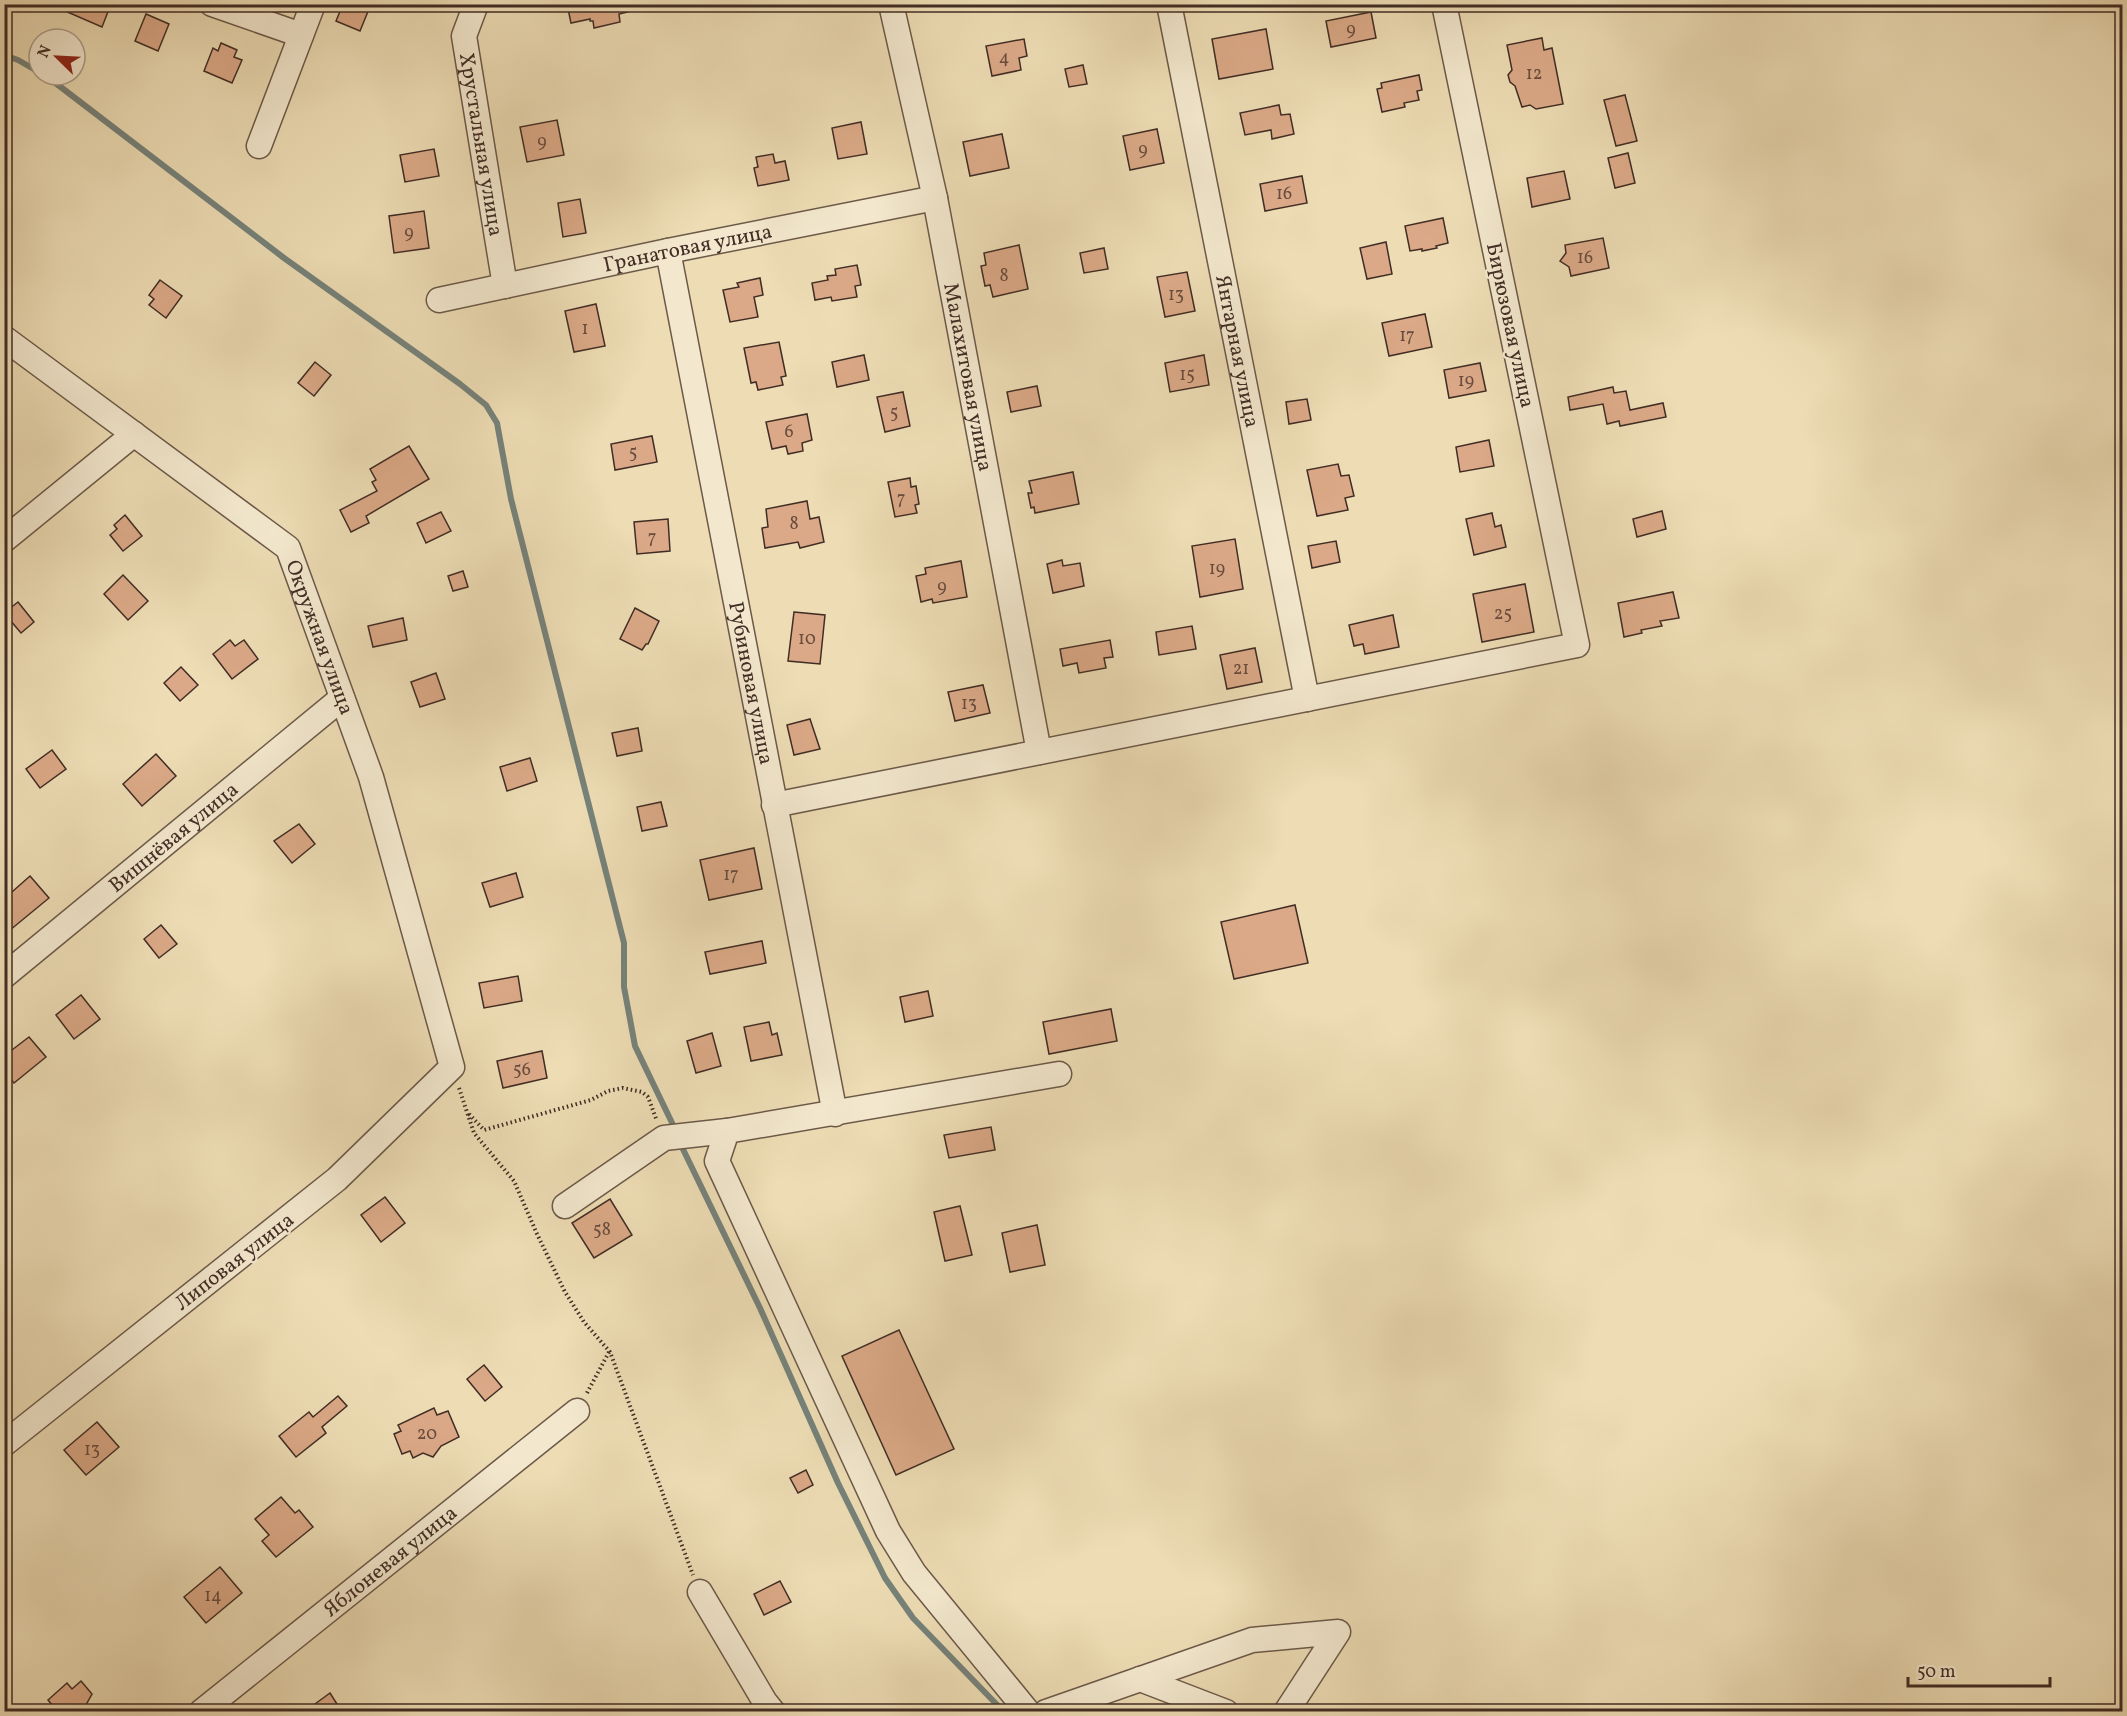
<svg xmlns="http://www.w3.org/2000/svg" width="2127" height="1716" font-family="Vollkorn,serif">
  <rect width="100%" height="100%" fill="#eddcb4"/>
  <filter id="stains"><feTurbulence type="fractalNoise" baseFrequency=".00333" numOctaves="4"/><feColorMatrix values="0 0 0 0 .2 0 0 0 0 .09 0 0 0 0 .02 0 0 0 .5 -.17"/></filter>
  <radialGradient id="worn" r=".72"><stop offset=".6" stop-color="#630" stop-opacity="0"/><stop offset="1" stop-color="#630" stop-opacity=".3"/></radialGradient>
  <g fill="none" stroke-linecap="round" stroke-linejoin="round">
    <g stroke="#76827a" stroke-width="6">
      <path d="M4,55L18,60L39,72"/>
      <path d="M45,75L284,258L460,384L486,405L497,423L511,499L624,943V987L635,1046L675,1129"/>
      <path d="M680,1143L760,1308L838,1483L885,1578L913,1618L1004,1712"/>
    </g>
  </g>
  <g fill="#dba987" stroke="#412d25" stroke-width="1.5">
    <path d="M49,4H111L102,27Z"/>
    <path d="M343,4H358L369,9L360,31L336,21Z"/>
    <path d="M567,4H628V12L619,14L620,22L594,28L593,21H590V19L571,23Z"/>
    <path d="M1371,12L1376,38L1331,47L1326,21Z"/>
    <path d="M146,14L169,24L158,51L135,41Z"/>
    <path d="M1266,29L1273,69L1219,79L1212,39Z"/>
    <path d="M1542,38L1544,50L1552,48L1563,104L1536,109L1530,105L1522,107L1515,86L1510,82L1508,75L1512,70L1507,45Z"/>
    <path d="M1024,39L1027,56L1019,58L1021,70L992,76L986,46Z"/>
    <path d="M221,43L237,50L234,57L242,60L232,83L204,71L213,48L218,51Z"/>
    <path d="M1083,65L1087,84L1069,87L1065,69Z"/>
    <path d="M1419,75L1422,90L1417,91L1419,100L1404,103L1405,107L1382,112L1377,89L1382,88L1381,83Z"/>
    <path d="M1625,95L1637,141L1616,146L1604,100Z"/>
    <path d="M1279,105L1281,115L1290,114L1294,134L1272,139L1271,130L1245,135L1240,113Z"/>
    <path d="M557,120L564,155L527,162L520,127Z"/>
    <path d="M861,122L867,154L838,159L832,128Z"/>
    <path d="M1157,129L1164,163L1130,170L1123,136Z"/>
    <path d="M1002,134L1009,168L970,176L963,142Z"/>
    <path d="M434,149L439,176L405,182L400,155Z"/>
    <path d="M1628,153L1635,183L1615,188L1608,158Z"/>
    <path d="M773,154L775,163L785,161L789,180L758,186L754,168L758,167L756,157Z"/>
    <path d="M1564,171L1570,199L1532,207L1527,178Z"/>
    <path d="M1302,176L1307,203L1265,211L1260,184Z"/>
    <path d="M580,199L586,233L563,237L558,203Z"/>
    <path d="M424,211L429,248L394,253L389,216Z"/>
    <path d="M1443,218L1448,243L1436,246L1437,248L1422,251V249L1410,251L1405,226Z"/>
    <path d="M1603,238L1609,268L1571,276L1569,267L1560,261L1566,253L1565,245Z"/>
    <path d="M1386,242L1392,274L1367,279L1360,248Z"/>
    <path d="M1019,245L1028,289L993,297L990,285L985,286L981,266L986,265L984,253Z"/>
    <path d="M1104,248L1108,269L1084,273L1080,253Z"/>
    <path d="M857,265L861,285L855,286L857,297L832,301L831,297L815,300L812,283L828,280L827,276L836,275L835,269Z"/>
    <path d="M1187,272L1195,311L1165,317L1157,277Z"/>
    <path d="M760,278L763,295L754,297L758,317L730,322L723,290L739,287L737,283Z"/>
    <path d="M160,280L182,296L166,318L149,305L154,299L149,295Z"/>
    <path d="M596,304L605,346L574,352L565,311Z"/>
    <path d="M1425,314L1432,347L1389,356L1382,323Z"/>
    <path d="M779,342L786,376L781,377L783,385L758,390L756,382L751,383L744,348Z"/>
    <path d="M864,355L869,380L837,387L832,362Z"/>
    <path d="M1204,355L1209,385L1170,392L1165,363Z"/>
    <path d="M315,362L331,375L314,396L298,383Z"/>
    <path d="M1480,363L1486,391L1449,398L1444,370Z"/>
    <path d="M1037,386L1041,406L1011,412L1007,392Z"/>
    <path d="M1613,387L1614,393L1626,391L1630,410L1663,403L1666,417L1620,426L1619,421L1607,424L1603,404L1570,410L1568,397Z"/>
    <path d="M903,392L910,426L885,432L877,397Z"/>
    <path d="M1307,399L1311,420L1289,424L1286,402Z"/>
    <path d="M807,414L812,440L802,443L803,451L788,454L786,446L772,449L766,422Z"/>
    <path d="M652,436L657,462L615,470L611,444Z"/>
    <path d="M1489,440L1494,466L1460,472L1456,447Z"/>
    <path d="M409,446L429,479L366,516L369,523L351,532L340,510L377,491L372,482L376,480L370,469Z"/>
    <path d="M1338,464L1341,476L1349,475L1354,496L1345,498L1348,510L1317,516L1307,470Z"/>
    <path d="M1073,472L1079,504L1035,513L1034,507L1031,508L1028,493H1032L1029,481Z"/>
    <path d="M910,478L911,487L916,486L919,504L915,505L917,513L895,517L888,482Z"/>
    <path d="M807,501L810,519L819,517L824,542L800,548L798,542L765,548L762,528L768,527L766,509Z"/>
    <path d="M1662,511L1666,529L1637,537L1633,519Z"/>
    <path d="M441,512L451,531L426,543L417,523Z"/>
    <path d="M1492,513L1495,527L1501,525L1506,547L1474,555L1466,519Z"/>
    <path d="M125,515L142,536L123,551L110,535L117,529L114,525Z"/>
    <path d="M668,519L670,551L637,554L634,522Z"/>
    <path d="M1235,539L1243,589L1200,597L1192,546Z"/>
    <path d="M1336,541L1340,562L1312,568L1308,546Z"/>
    <path d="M1062,560L1063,566L1080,563L1084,586L1053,593L1047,564Z"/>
    <path d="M961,561L967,597L933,603L932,599L921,602L916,576L926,574L925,568Z"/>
    <path d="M463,571L468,587L453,591L448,576Z"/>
    <path d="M123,575L148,601L128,620L104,594Z"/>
    <path d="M1525,584L1534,632L1482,642L1473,594Z"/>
    <path d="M1673,592L1679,618L1660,621L1662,626L1641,630L1642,633L1624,637L1618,603Z"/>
    <path d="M18,602L34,622L21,633L4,613Z"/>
    <path d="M635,608L659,621L648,644H646L642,650L620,639Z"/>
    <path d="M794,612L825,615L820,664L788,661Z"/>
    <path d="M1393,615L1399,647L1365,654L1363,644L1354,646L1349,625Z"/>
    <path d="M403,618L407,640L373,647L368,626Z"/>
    <path d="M1192,626L1196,649L1159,655L1156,632Z"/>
    <path d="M230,640L235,646L244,640L258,659L232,679L213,654Z"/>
    <path d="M1110,640L1113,657L1104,658L1106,668L1079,673L1077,663L1063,666L1060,649Z"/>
    <path d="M1255,648L1262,682L1227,689L1220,655Z"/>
    <path d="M181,667L198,685L180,701L164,683Z"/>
    <path d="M436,673L445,699L420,707L411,682Z"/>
    <path d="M983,685L990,713L955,721L948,692Z"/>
    <path d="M810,719L820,749L794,755L787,725Z"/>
    <path d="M638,728L642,751L617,756L612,733Z"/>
    <path d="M52,750L66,769L40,788L26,769Z"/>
    <path d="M156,754L176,776L142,806L123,784Z"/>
    <path d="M530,758L537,781L507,791L500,767Z"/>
    <path d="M661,802L667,826L642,831L637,807Z"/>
    <path d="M299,824L315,844L292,863L274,841Z"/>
    <path d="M754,848L762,889L709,900L700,860Z"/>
    <path d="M516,873L523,897L490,907L482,883Z"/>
    <path d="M30,876L49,898L4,935V899Z"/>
    <path d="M1295,905L1308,963L1234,979L1221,922Z"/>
    <path d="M161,925L177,944L159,958L144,939Z"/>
    <path d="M762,941L766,963L710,974L705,952Z"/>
    <path d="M518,976L522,1001L484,1008L479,983Z"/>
    <path d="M928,991L933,1016L905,1022L900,997Z"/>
    <path d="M81,995L100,1019L74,1039L56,1015Z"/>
    <path d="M1111,1009L1117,1041L1049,1054L1043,1022Z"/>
    <path d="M769,1022L772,1035L777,1033L782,1055L751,1061L744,1027Z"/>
    <path d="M712,1033L721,1066L696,1073L687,1041Z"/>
    <path d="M29,1037L46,1057L14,1083L4,1071V1056Z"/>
    <path d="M542,1051L547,1078L503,1088L497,1061Z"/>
    <path d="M991,1127L995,1150L949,1158L944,1135Z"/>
    <path d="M385,1197L405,1223L381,1242L361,1215Z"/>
    <path d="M610,1199L632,1235L594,1258L572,1223Z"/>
    <path d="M960,1206L972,1255L945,1261L934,1212Z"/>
    <path d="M1037,1225L1045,1265L1010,1272L1002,1233Z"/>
    <path d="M899,1330L954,1449L896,1475L842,1356Z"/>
    <path d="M484,1365L502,1387L485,1401L467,1379Z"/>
    <path d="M338,1396L347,1406L322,1427L326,1433L296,1457L279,1436L309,1412L313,1417Z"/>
    <path d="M434,1408L437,1415L448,1411L459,1437L441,1446L433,1457L423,1453L413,1458L410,1451L402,1454L394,1434L401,1431L398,1425Z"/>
    <path d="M97,1422L119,1447L86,1475L64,1450Z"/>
    <path d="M806,1470L813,1485L798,1493L790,1478Z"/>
    <path d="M281,1497L295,1513L299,1510L313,1527L276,1557L262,1541L269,1535L255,1519Z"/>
    <path d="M220,1567L242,1593L206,1623L184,1597Z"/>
    <path d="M780,1581L791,1602L764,1615L754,1594Z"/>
    <path d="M81,1681L92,1694L82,1712H58L48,1700L67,1683L72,1689Z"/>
    <path d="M330,1693L342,1712H304Z"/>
  </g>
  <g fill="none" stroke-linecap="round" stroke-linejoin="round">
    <g stroke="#6c5949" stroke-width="27">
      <g id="minor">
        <path d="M212,4L301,35"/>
        <path id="s1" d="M476,4L464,36L505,286"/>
        <path id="s2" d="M891,4L935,198L1039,752"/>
        <path id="s3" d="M1169,4L1307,699"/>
        <path d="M259,146L313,4"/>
        <path id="s4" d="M668,251L835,1114"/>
        <path id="s5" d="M439,300L668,251L935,198"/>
        <path id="s6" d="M4,338L288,548L371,777L452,1067L337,1179L4,1444"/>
        <path d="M4,540L134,434"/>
        <path d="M774,805L1577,645L1444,4"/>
        <path id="s7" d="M4,976L342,698"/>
        <path d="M565,1206L664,1138L727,1131"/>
        <path d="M700,1592L765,1702L773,1712"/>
        <path d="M1140,1679L1226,1712"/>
        <path id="s8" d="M201,1712L577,1411"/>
        <path d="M1028,1712L914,1573L888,1531L717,1161L727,1131L1059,1074"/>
        <path d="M1046,1712L1252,1640L1338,1632L1286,1712"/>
      </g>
    </g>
    <g stroke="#412d25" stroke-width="4" stroke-dasharray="1.5 3" stroke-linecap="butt">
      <path d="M459,1088L474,1133L514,1181L537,1234L565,1292L584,1322L610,1352L693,1575"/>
      <path d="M469,1114L484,1130L591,1100L608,1091L623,1088L642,1092L648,1097L657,1121"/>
      <path d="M587,1393L609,1352"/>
    </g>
    <use href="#minor" stroke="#f3e8ce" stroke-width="24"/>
  </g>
  <g text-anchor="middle" stroke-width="4.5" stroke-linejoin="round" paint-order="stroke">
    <g font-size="18" fill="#684c3e">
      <text x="1351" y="35">9</text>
      <text x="1004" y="63">4</text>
      <text x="1534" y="79">12</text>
      <text x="542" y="147">9</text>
      <text x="1143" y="155">9</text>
      <text x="1284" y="199">16</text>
      <text x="409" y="238">9</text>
      <text x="1585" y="263">16</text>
      <text x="1004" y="281">8</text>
      <text x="1176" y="300">13</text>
      <text x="585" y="334">1</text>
      <text x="1407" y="341">17</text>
      <text x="1187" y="380">15</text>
      <text x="1466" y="386">19</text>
      <text x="894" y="418">5</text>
      <text x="789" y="437">6</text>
      <text x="633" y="458">5</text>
      <text x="901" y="504">7</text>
      <text x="794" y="529">8</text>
      <text x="652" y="543">7</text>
      <text x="1217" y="574">19</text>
      <text x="942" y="592">9</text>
      <text x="1503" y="619">25</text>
      <text x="807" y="644">10</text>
      <text x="1241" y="674">21</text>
      <text x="969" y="709">13</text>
      <text x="731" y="880">17</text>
      <text x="522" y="1075">56</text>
      <text x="602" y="1235">58</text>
      <text x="427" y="1439">20</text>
      <text x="92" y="1455">13</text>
      <text x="213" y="1601">14</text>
    </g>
    <g font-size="21" fill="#412d25" stroke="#f3e8ce">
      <text dy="7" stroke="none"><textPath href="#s1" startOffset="144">Хрустальная улица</textPath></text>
      <text dy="7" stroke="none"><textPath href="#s5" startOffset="254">Гранатовая улица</textPath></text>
      <text transform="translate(1511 325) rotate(78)" y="7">Бирюзовая улица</text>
      <text dy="7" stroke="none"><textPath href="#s3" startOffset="354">Янтарная улица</textPath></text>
      <text dy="7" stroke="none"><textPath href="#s2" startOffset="381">Малахитовая улица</textPath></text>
      <text dy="7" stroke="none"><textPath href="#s6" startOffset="448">Окружная улица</textPath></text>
      <text dy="7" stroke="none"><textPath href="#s4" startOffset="440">Рубиновая улица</textPath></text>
      <text dy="7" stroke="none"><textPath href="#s7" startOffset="219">Вишнёвая улица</textPath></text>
      <text transform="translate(234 1261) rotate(-38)" y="7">Липовая улица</text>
      <text dy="7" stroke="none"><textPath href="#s8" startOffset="242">Яблоневая улица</textPath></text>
    </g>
  </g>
  <rect width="2127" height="1716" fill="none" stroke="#eddcb4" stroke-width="24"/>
  <rect x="6" y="6" width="2115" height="1704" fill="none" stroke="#412d25" stroke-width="3"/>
  <rect x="12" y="12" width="2103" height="1692" fill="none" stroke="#412d25" stroke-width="1.5"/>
  <g transform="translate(57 57) rotate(294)"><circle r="28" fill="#f3e8ce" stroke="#ac9d8a" stroke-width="1.5"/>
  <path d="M0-4.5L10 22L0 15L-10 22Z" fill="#8f2418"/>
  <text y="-9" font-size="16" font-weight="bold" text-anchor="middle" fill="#412d25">N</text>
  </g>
  <path d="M1908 1677v9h142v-9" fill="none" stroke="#412d25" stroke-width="3"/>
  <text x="1917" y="1677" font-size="18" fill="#412d25" stroke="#f3e8ce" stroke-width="4.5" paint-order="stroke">50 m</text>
  <rect width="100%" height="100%" filter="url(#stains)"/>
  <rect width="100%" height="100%" fill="url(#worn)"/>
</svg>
